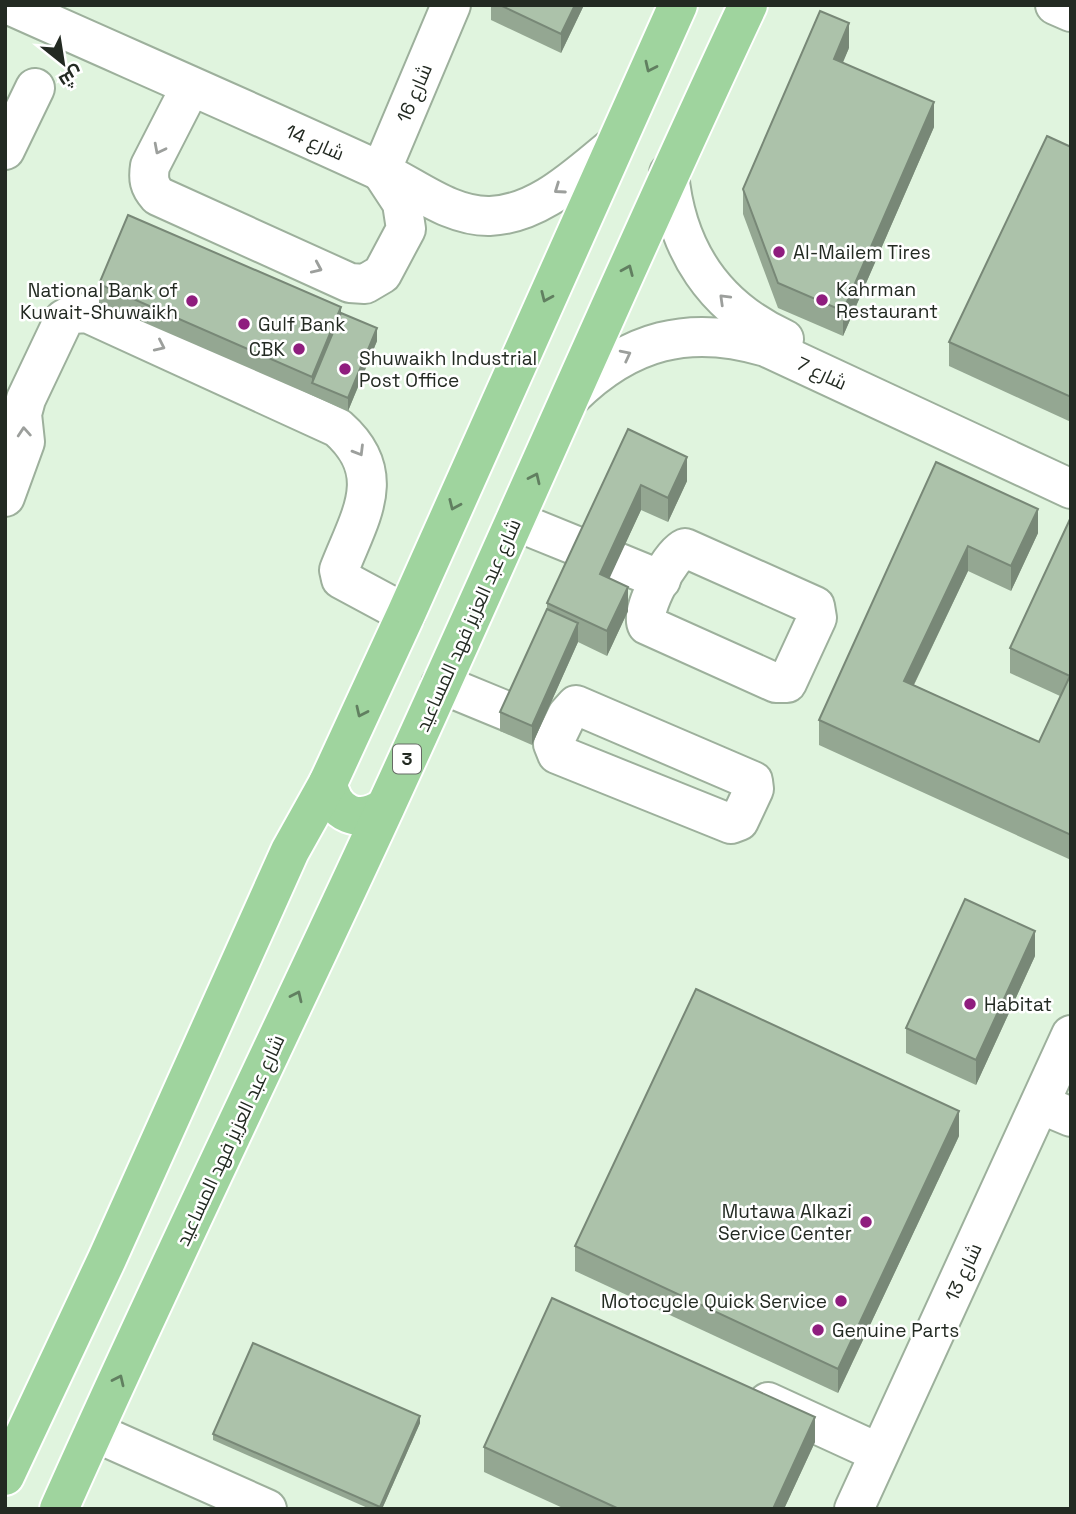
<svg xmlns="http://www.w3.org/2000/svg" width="1076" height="1514" font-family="'Space Grotesk',Cairo,sans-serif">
  <rect width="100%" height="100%" fill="#e0f4de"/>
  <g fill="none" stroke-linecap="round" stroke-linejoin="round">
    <g stroke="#9db09c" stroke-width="42">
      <g id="minor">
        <path d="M9,5C132,60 256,114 378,170C414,186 449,217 490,216C539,214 577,176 613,147"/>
        <path d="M1055,5L1071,12"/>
        <path d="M190,88L150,166C148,179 149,186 158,196L350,283L365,284L382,274L406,229L402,203L381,171"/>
        <path d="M5,150L35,88"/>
        <path d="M381,171L451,5"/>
        <path d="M669,173C676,249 714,307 784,339"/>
        <path d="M572,396C629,340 689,324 766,347L1071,489"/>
        <path d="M5,497L25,442L22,414L26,399L64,319L73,314L87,313L338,428C390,474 360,516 339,570L341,579L406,614"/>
        <path d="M515,521L584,549"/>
        <path d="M685,548L815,606L817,618L787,683H776L647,625C639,611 671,554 685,548Z"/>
        <path d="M617,562L661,580"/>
        <path d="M441,684L509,712"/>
        <path d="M576,705L753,781L754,789L739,821L731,824L557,754L553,744L567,715Z"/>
        <path d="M1040,1104L1071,1117"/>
        <path d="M768,1402L879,1453"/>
        <path d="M94,1432L267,1509"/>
        <path d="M854,1509L1071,1035"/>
      </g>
    </g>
    <g stroke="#fff" stroke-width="42">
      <g id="major">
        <path d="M328,783C333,815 360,825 385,807"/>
        <path d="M5,1476L107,1259L290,851L328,783L406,614L678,5"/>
        <path d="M59,1509C164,1273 277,1042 385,808C508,541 623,271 748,5"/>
      </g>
    </g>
    <use href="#minor" stroke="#fff" stroke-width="38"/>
    <use href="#major" stroke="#9fd49e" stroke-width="38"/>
  </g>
  <g fill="#94a792">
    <path d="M491,5H584L561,53L491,20Z"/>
    <path d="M849,48L842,63L934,127L843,336L778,308L743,214V189Z"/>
    <path d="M1071,147V422L949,366V342Z"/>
    <path d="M99,284L341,313L377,341L348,411L99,303Z"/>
    <path d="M628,429L687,481L668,522L641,510L609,578L628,611L607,656L578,642L532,745L500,731V712L547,609V603Z"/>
    <path d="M936,462L1038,533L1011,591L968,571L914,685L1039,742L1060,696L1010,673V648L1071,517V860L819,745V720Z"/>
    <path d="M1035,956L976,1085L906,1053V1028Z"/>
    <path d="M959,1136L838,1393L575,1271V1246Z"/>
    <path d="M420,1423L382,1509H370L213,1440V1434Z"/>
    <path d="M815,1442L784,1509H565L484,1472V1447Z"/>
  </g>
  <g fill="#788877">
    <path d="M575,5H584L561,53V34Z"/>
    <path d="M849,23V48L834,84V59Z"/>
    <path d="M934,102V127L843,336V311Z"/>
    <path d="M341,307V326L312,383V377Z"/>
    <path d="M377,328V341L348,411V398Z"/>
    <path d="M687,457V481L668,522V498Z"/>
    <path d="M641,485V510L600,599V574Z"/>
    <path d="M1038,509V533L1011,591V566Z"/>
    <path d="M968,546V571L904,705V681Z"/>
    <path d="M628,587V611L607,656V631Z"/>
    <path d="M578,623V642L532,745V726Z"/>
    <path d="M1035,931V956L976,1085V1060Z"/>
    <path d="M959,1111V1136L838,1393V1369Z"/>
    <path d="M420,1416V1423L382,1509H380Z"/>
    <path d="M815,1417V1442L784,1509H773Z"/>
  </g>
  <g fill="#acc2aa" stroke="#788877" stroke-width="2">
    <path d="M500,5H575L561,34Z"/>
    <path d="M820,11L849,23L834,59L934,102L843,311L778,283L743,189Z"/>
    <path d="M1047,136L1071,147V397L949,342Z"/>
    <path d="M128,215L341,307L312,377L99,284Z"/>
    <path d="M341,313L377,328L348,398L312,383Z"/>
    <path d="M628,429L687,457L668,498L641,485L600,574L628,587L607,631L547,603Z"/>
    <path d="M936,462L1038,509L1011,566L968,546L904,681L1039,742L1070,676L1010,648L1071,517V835L819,720Z"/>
    <path d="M547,609L578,623L532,726L500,712Z"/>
    <path d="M965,899L1035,931L976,1060L906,1028Z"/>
    <path d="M696,989L959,1111L838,1369L575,1246Z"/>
    <path d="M552,1298L815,1417L773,1509H619L484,1447Z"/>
    <path d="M253,1343L420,1416L380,1507L213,1434Z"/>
  </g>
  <defs><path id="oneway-chevron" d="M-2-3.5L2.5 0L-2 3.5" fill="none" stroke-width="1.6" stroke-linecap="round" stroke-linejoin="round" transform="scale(1.75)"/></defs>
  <g stroke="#617f60">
    <use href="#oneway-chevron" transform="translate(650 67) rotate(115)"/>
    <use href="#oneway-chevron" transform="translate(628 270) rotate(-67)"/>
    <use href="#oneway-chevron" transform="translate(546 297) rotate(114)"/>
    <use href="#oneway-chevron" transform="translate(535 478) rotate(-65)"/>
    <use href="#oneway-chevron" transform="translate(454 505) rotate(114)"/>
    <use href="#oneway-chevron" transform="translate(361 712) rotate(115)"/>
    <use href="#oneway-chevron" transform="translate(297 996) rotate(-65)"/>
    <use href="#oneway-chevron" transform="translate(119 1380) rotate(-65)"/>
  </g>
  <g stroke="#9c9f9c">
    <use href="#oneway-chevron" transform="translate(159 149) rotate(117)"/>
    <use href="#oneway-chevron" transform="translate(559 189) rotate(145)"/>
    <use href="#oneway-chevron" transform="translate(317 268) rotate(24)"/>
    <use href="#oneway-chevron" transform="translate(724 299) rotate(-136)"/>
    <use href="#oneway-chevron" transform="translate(160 346) rotate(25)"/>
    <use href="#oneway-chevron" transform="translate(626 355) rotate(-27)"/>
    <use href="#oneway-chevron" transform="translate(24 432) rotate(-94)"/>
    <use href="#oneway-chevron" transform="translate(359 451) rotate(59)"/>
  </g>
  <g fill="#8f1d7e" stroke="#fff" stroke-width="2.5">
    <circle cx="779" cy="252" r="7"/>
    <circle cx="822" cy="300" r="7"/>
    <circle cx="192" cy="301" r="7"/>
    <circle cx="244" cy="324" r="7"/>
    <circle cx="299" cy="349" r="7"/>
    <circle cx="345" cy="369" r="7"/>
    <circle cx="970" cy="1004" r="7"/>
    <circle cx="866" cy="1222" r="7"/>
    <circle cx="841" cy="1301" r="7"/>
    <circle cx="818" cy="1330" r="7"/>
  </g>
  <g text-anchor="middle" stroke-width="5" stroke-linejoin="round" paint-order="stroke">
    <rect fill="#fff" stroke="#656a64" stroke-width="2" x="393" y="744.5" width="28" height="29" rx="5"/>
    <g font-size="18" font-weight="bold" fill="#232a22">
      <text x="407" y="765">3</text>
    </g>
    <g font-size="19" fill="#232a22" stroke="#fff">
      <text transform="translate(414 93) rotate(-67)" y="7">شارع 16</text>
      <text transform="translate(315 142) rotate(24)" y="7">شارع 14</text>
      <text transform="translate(822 373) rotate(25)" y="7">شارع 7</text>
      <text transform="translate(468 625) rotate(-66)" y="7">شارع عبد العزيز فهد المساعيد</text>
      <text transform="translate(230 1140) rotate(-65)" y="7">شارع عبد العزيز فهد المساعيد</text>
      <text transform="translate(963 1272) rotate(-65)" y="7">شارع 13</text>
    </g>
    <g font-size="19" fill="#232a22" stroke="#fff" text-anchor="start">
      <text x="793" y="259">Al-Mailem Tires</text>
      <text x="836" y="296">Kahrman<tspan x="836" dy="22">Restaurant</tspan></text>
      <text x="178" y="297" text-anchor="end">National Bank of<tspan x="178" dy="22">Kuwait-Shuwaikh</tspan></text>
      <text x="258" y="331">Gulf Bank</text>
      <text x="285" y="356" text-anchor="end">CBK</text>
      <text x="359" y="365">Shuwaikh Industrial<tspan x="359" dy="22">Post Office</tspan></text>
      <text x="984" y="1011">Habitat</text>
      <text x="852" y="1218" text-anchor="end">Mutawa Alkazi<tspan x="852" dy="22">Service Center</tspan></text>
      <text x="827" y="1308" text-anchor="end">Motocycle Quick Service</text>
      <text x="832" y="1337">Genuine Parts</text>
    </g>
  </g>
  <rect width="1076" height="1514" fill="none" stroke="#232a22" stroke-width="14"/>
  <g transform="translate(63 63) rotate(150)" stroke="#ffffff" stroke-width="5" paint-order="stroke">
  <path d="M0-5L12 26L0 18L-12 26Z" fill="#232a22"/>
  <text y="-10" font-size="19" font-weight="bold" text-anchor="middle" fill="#232a22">ش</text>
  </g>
</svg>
